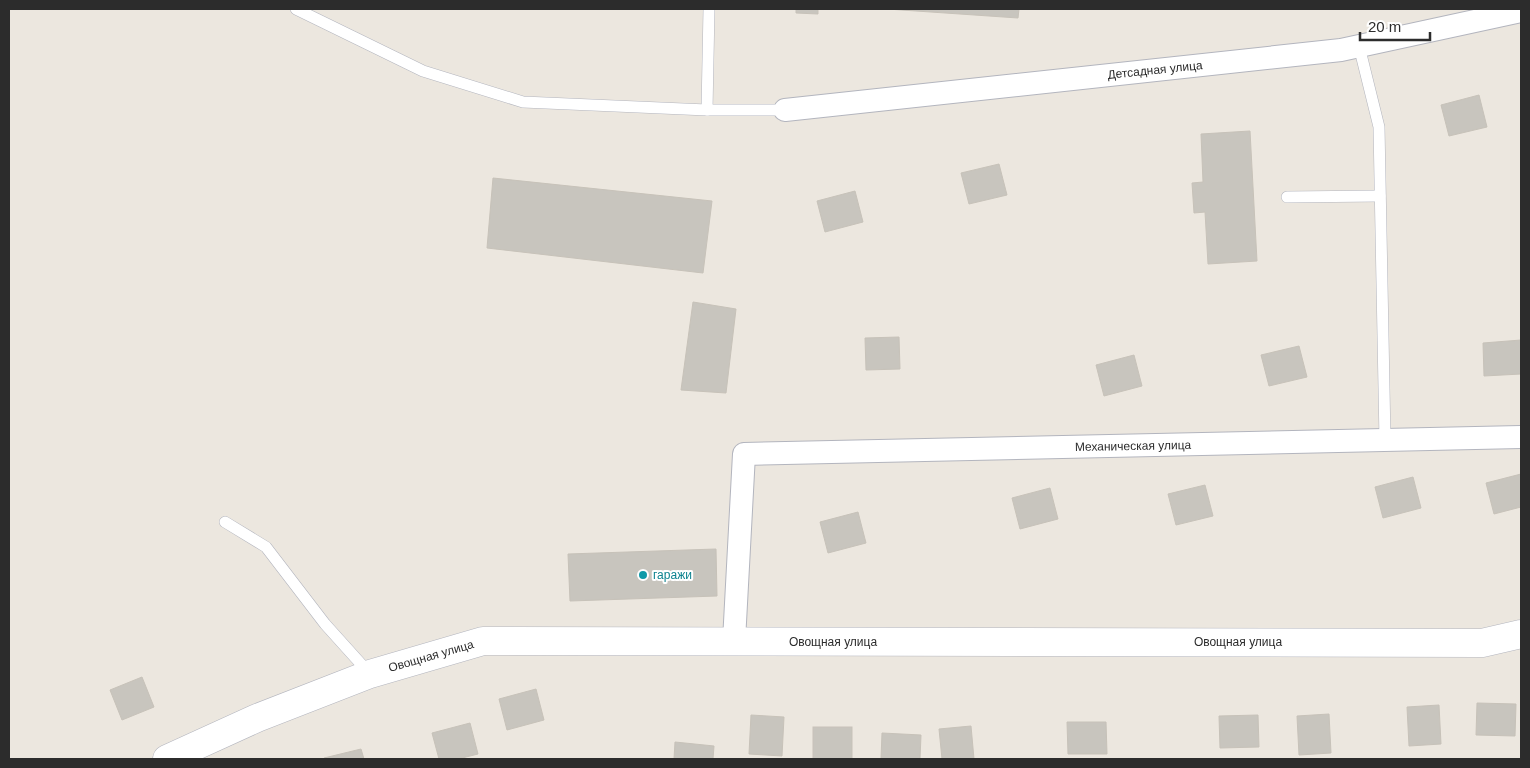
<svg xmlns="http://www.w3.org/2000/svg" width="1530" height="768" font-family="Helvetica,sans-serif">
  <rect width="100%" height="100%" fill="#ece7df"/>
  <g fill="#c8c5be" stroke="#c7c2b9">
    <path d="M796,9H818V14L796,13Z"/>
    <path d="M887,9H1019L1018,18Z"/>
    <path d="M1479,95L1487,127L1449,136L1441,105Z"/>
    <path d="M1250,131L1257,261L1208,264L1205,212L1194,213L1192,183L1203,182L1201,134Z"/>
    <path d="M999,164L1007,195L969,204L961,173Z"/>
    <path d="M493,178L712,201L703,273L487,248Z"/>
    <path d="M855,191L863,222L825,232L817,201Z"/>
    <path d="M693,302L736,309L726,393L681,390Z"/>
    <path d="M899,337L900,369L866,370L865,338Z"/>
    <path d="M1521,340V374L1484,376L1483,343Z"/>
    <path d="M1299,346L1307,377L1269,386L1261,355Z"/>
    <path d="M1134,355L1142,386L1104,396L1096,365Z"/>
    <path d="M1521,474V507L1494,514L1486,483Z"/>
    <path d="M1413,477L1421,508L1383,518L1375,487Z"/>
    <path d="M1205,485L1213,516L1176,525L1168,494Z"/>
    <path d="M1050,488L1058,519L1020,529L1012,498Z"/>
    <path d="M858,512L866,543L828,553L820,522Z"/>
    <path d="M716,549L717,596L570,601L568,554Z"/>
    <path d="M142,677L154,707L122,720L110,690Z"/>
    <path d="M536,689L544,720L507,730L499,699Z"/>
    <path d="M1477,703L1516,704L1515,736L1476,735Z"/>
    <path d="M1439,705L1441,744L1409,746L1407,707Z"/>
    <path d="M1329,714L1331,753L1299,755L1297,716Z"/>
    <path d="M751,715L784,717L782,756L749,754Z"/>
    <path d="M1258,715L1259,747L1220,748L1219,716Z"/>
    <path d="M1067,722H1106L1107,754H1068Z"/>
    <path d="M470,723L478,754L458,759H439L432,733Z"/>
    <path d="M971,726L974,759H942L939,729Z"/>
    <rect x="813" y="727" width="39" height="32"/>
    <path d="M882,733L921,735L920,759H881Z"/>
    <path d="M675,742L714,746L713,759H674Z"/>
    <path d="M361,749L364,759H324V758Z"/>
  </g>
  <g fill="none" stroke-linecap="round" stroke-linejoin="round">
    <g stroke="#b3b5be" stroke-width="12">
      <g id="service">
        <path d="M296,9L423,71L523,102L707,110H785"/>
        <path d="M1359,46L1379,127L1385,440"/>
        <path d="M707,110L709,9"/>
        <path d="M1287,197L1380,196"/>
        <path d="M225,522L266,547L325,624L370,674"/>
      </g>
    </g>
    <g stroke="#b3b5be" stroke-width="24">
      <g id="minor">
        <path d="M785,110L1341,50L1521,11"/>
        <path d="M734,641L744,454L1521,437"/>
      </g>
    </g>
    <g stroke="#b3b5be" stroke-width="29">
      <path id="tertiary" d="M167,759L257,718L370,674L483,641L1482,643L1521,634"/>
    </g>
    <use href="#service" stroke="#fff" stroke-width="11"/>
    <use href="#minor" stroke="#fff" stroke-width="22"/>
    <use href="#tertiary" stroke="#fff" stroke-width="28"/>
  </g>
  <circle fill="#0f9aa8" stroke="#fff" stroke-width="2" cx="643" cy="575" r="5"/>
  <g text-anchor="middle" stroke-width="4" stroke-linejoin="round" paint-order="stroke">
    <g font-size="12" fill="#2c2c2c" stroke="#fff">
      <text transform="translate(1155 70) rotate(-6)" y="4">Детсадная улица</text>
      <text transform="translate(1133 446) rotate(-1)" y="4">Механическая улица</text>
      <text x="833" y="646">Овощная улица</text>
      <text x="1238" y="646">Овощная улица</text>
      <text transform="translate(431 656) rotate(-16)" y="4">Овощная улица</text>
    </g>
    <g font-size="12" fill="#0d838f" stroke="#fff" text-anchor="start">
      <text x="653" y="579">гаражи</text>
    </g>
  </g>
  <rect width="1530" height="768" fill="none" stroke="#2c2c2c" stroke-width="20"/>
  <path d="M1360 32v8h70v-8" fill="none" stroke="#2c2c2c" stroke-width="2.5"/>
  <text x="1368" y="32" font-size="15" fill="#2c2c2c" stroke="#ffffff" stroke-width="4" paint-order="stroke">20 m</text>
</svg>
